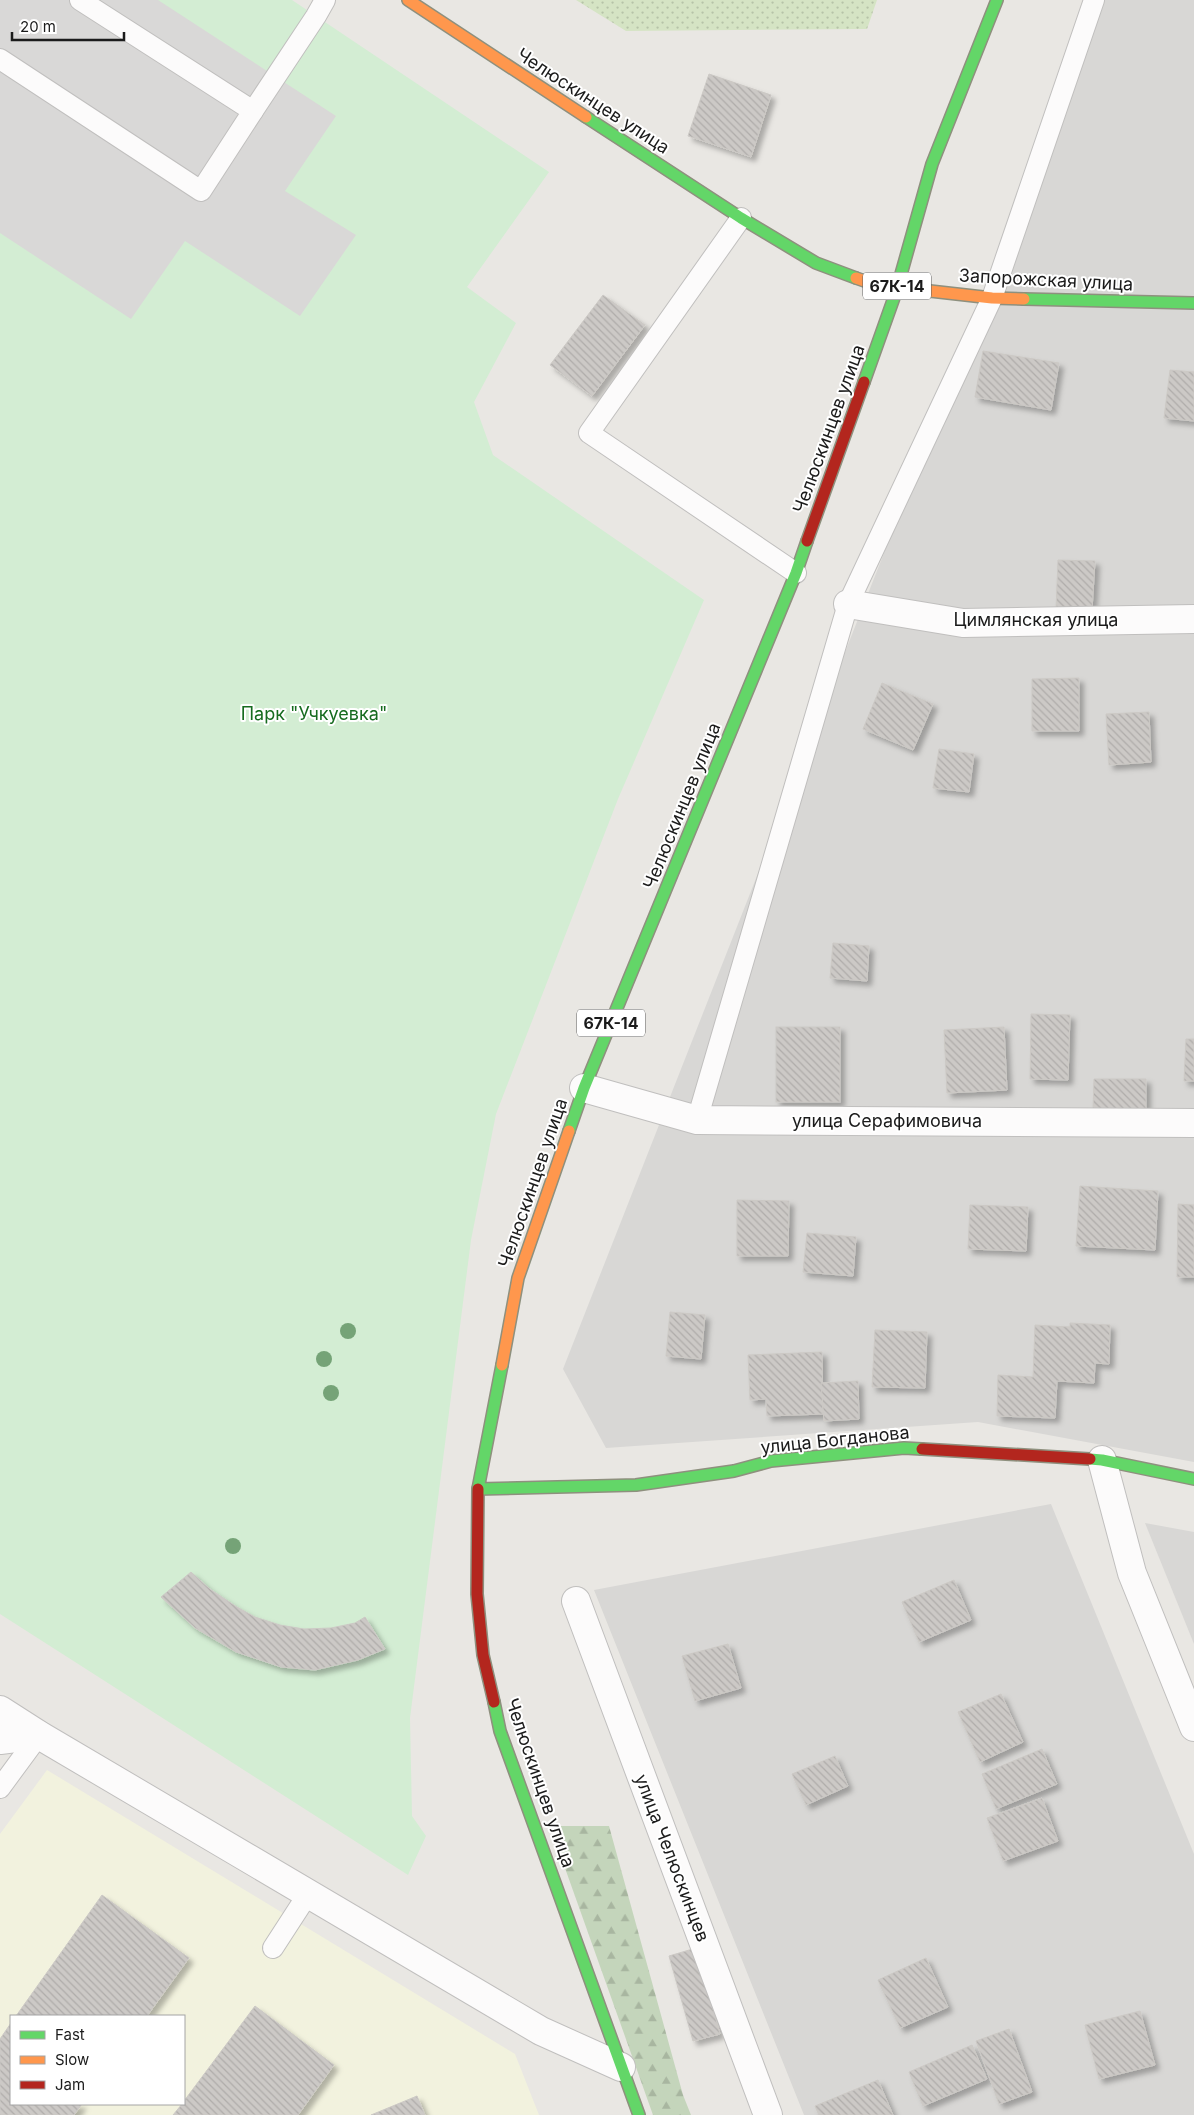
<svg xmlns="http://www.w3.org/2000/svg" width="1194" height="2115" font-family="Inter,sans-serif">
  <defs>
    <pattern id="grass-dots" width="8" height="8" patternUnits="userSpaceOnUse" patternTransform="scale(1.25)"><rect width="8" height="8" fill="#d5e4c4"/><path d="M2 2h.1M6 6h.1" fill="none" stroke="#b6c3a8" stroke-width="1.8" stroke-linecap="round"/></pattern>
    <pattern id="forest-firs" width="22" height="20" patternUnits="userSpaceOnUse" patternTransform="scale(1.25)"><rect width="22" height="20" fill="#c4d5bb"/><path d="M5 1l3.5 6h-7zM16 11l3.5 6h-7z" fill="#a8b6a0"/></pattern>
    <pattern id="building-back-hatch" width="6" height="6" patternUnits="userSpaceOnUse" patternTransform="scale(1.25)"><rect width="6" height="6" fill="#ccc9c6"/><path d="M-1 5l2 2M0 0l6 6M5-1l2 2" fill="none" stroke="#afacaa"/></pattern>
    <filter id="shadow"><feDropShadow dx="4.5" dy="4.5" stdDeviation="2.5" flood-color="#0004"/></filter>
  </defs>
  <rect width="100%" height="100%" fill="#e9e7e3"/>
  <g fill="#d8d7d5">
    <path d="M1098,0H1194V1462L978,1422L606,1448L563,1369L1089,32Z"/>
    <path d="M1051,1504L1194,1854V2115H804L594,1590Z"/>
    <path d="M1145,1523L1194,1532V1644Z"/>
  </g>
  <path fill="#f2f2de" fill-rule="evenodd" d="M47,1770L515,2054L539,2115H0V1834ZM11,2016H184V2104H11Z"/>
  <path fill="url(#grass-dots)" d="M576,0H877L867,29L626,31Z"/>
  <path fill="url(#forest-firs)" d="M550,1826H609L683,2095L691,2115H653Z"/>
  <path fill="#d3edd3" d="M0,0H292L549,172L467,287L516,323L474,402L493,455L704,600L618,799L496,1114L471,1240L410,1718L412,1816L426,1836L408,1875L0,1614Z"/>
  <path fill="#d9d8d7" d="M0,0H158L336,116L285,191L356,235L300,316L185,241L131,319L0,233Z"/>
  <g fill="url(#building-back-hatch)" stroke="#ccc9c5" filter="url(#shadow)">
    <path d="M709,74L771,95L751,157L688,136Z"/>
    <path d="M603,295L645,325L592,396L550,365Z"/>
    <path d="M983,351L1059,363L1051,410L975,397Z"/>
    <path d="M1170,370L1194,372V421L1164,418Z"/>
    <path d="M1058,560L1095,561L1092,610L1056,609Z"/>
    <path d="M1079,678V731H1032V679Z"/>
    <path d="M882,683L933,704L913,750L863,729Z"/>
    <path d="M1149,712L1151,762L1109,765L1106,714Z"/>
    <path d="M939,749L974,754L969,792L933,788Z"/>
    <path d="M833,943L869,946L867,981L830,978Z"/>
    <path d="M1031,1014L1070,1015L1068,1080L1030,1079Z"/>
    <rect x="776" y="1027" width="64" height="75"/>
    <path d="M1004,1027L1007,1090L947,1093L944,1030Z"/>
    <path d="M1186,1039H1194V1081H1184Z"/>
    <path d="M1094,1079H1146V1110L1093,1109Z"/>
    <path d="M1080,1186L1158,1191L1155,1250L1076,1246Z"/>
    <path d="M737,1200L789,1201L788,1256H737Z"/>
    <path d="M1178,1204L1194,1205V1277H1177Z"/>
    <path d="M970,1205L1028,1207L1026,1251L968,1249Z"/>
    <path d="M807,1233L856,1237L853,1276L803,1272Z"/>
    <path d="M670,1312L705,1315L701,1359L666,1356Z"/>
    <path d="M1070,1323L1110,1325L1109,1364L1095,1363L1094,1383L1057,1381L1055,1418L997,1416L998,1375L1033,1377L1035,1325L1070,1327Z"/>
    <path d="M875,1330L927,1332L925,1388L872,1387Z"/>
    <path d="M822,1352L823,1414L767,1416L766,1399L750,1400L748,1355Z"/>
    <path d="M858,1381L859,1419L824,1421L821,1383Z"/>
    <path d="M191,1572L210,1589L237,1607L255,1617L280,1625L304,1629L331,1628L355,1623L365,1617L385,1649L358,1660L315,1670L281,1667L236,1652L195,1628L161,1597Z"/>
    <path d="M954,1580L971,1620L919,1642L902,1602Z"/>
    <path d="M728,1644L741,1688L695,1701L682,1656Z"/>
    <path d="M1001,1694L1023,1742L980,1762L958,1712Z"/>
    <path d="M1042,1749L1057,1784L996,1809L982,1774Z"/>
    <path d="M835,1756L848,1786L806,1805L792,1774Z"/>
    <path d="M1042,1798L1058,1841L1003,1861L987,1818Z"/>
    <path d="M102,1895L189,1958L147,2016H16Z"/>
    <path d="M696,1948L720,2034L693,2041L669,1956Z"/>
    <path d="M926,1958L948,2007L900,2028L878,1980Z"/>
    <path d="M255,2006L334,2065L298,2115H173L182,2104H184V2101Z"/>
    <path d="M1140,2011L1155,2065L1099,2079L1085,2025Z"/>
    <path d="M11,2023V2104H82L74,2115H0V2039Z"/>
    <path d="M1009,2029L1032,2092L999,2104L976,2041Z"/>
    <path d="M972,2045L987,2079L923,2106L909,2072Z"/>
    <path d="M878,2080L893,2115H819L815,2106Z"/>
    <path d="M417,2096L425,2115H371Z"/>
  </g>
  <g fill="none" stroke-linecap="round" stroke-linejoin="round">
    <g stroke="#c0bfbe" stroke-width="22">
      <g id="lane">
        <path d="M0,59L201,191L253,111L80,0"/>
        <path d="M253,111L316,16L325,0"/>
        <path d="M741,218L589,433L796,573"/>
        <path d="M697,1120L848,604L992,298L1094,0"/>
        <path d="M0,1788L39,1735"/>
        <path d="M273,1948L308,1894"/>
      </g>
    </g>
    <g stroke="#c0bfbe" stroke-width="30">
      <g id="street">
        <path d="M848,604L963,623L1194,619"/>
        <path d="M584,1088L697,1120L1194,1123"/>
        <path d="M1102,1460L1132,1573L1194,1727"/>
        <path d="M576,1601L768,2115"/>
        <path d="M0,1710L39,1735L541,2031L621,2067"/>
        <path d="M0,1740L39,1735"/>
      </g>
    </g>
    <g stroke="#8e907e" stroke-width="14">
      <g id="fast">
        <path d="M586,117L741,218L816,263L856,278"/>
        <path d="M1024,299L1194,303"/>
        <path d="M864,382L896,292L932,164L997,0"/>
        <path d="M569,1131L584,1088L796,573L807,541"/>
        <path d="M502,1365L478,1489L636,1485L734,1471L771,1461L904,1448L922,1449"/>
        <path d="M1090,1459L1102,1460L1194,1479"/>
        <path d="M494,1702L500,1731L639,2115"/>
      </g>
    </g>
    <g stroke="#8e907e" stroke-width="14">
      <g id="slow">
        <path d="M408,0L586,117"/>
        <path d="M856,278L896,292L930,291L992,298L1024,299"/>
        <path d="M502,1365L518,1278L569,1131"/>
      </g>
    </g>
    <g stroke="#8e907e" stroke-width="14">
      <g id="jam">
        <path d="M807,541L864,382"/>
        <path d="M922,1449L1090,1459"/>
        <path d="M478,1489L477,1594L483,1655L494,1702"/>
      </g>
    </g>
    <use href="#lane" stroke="#fcfbfb" stroke-width="20"/>
    <use href="#street" stroke="#fcfbfb" stroke-width="28"/>
    <use href="#fast" stroke="#63d668" stroke-width="11"/>
    <use href="#slow" stroke="#ff974d" stroke-width="11"/>
    <use href="#jam" stroke="#b3261e" stroke-width="11"/>
  </g>
  <g fill="#75a377">
    <circle cx="348" cy="1331" r="8"/>
    <circle cx="324" cy="1359" r="8"/>
    <circle cx="331" cy="1393" r="8"/>
    <circle cx="233" cy="1546" r="8"/>
  </g>
  <g text-anchor="middle" stroke-width="4" stroke-linejoin="round" paint-order="stroke">
    <g fill="#fff" stroke="#5f5f5f" stroke-width="1">
      <rect x="863" y="272.5" width="68" height="27" rx="4"/>
      <rect x="577" y="1009.5" width="68" height="27" rx="4"/>
    </g>
    <g font-size="16" font-weight="bold" fill="#1b1b1b">
      <text x="897" y="292">67К-14</text>
      <text x="611" y="1029">67К-14</text>
    </g>
    <g font-size="18" fill="#1b1b1b" stroke="#fff">
      <text transform="translate(593 101) rotate(33)" y="6">Челюскинцев улица</text>
      <text transform="translate(1046 280) rotate(3)" y="6">Запорожская улица</text>
      <text transform="translate(829 429) rotate(-70)" y="6">Челюскинцев улица</text>
      <text x="1036" y="626">Цимлянская улица</text>
      <text transform="translate(682 806) rotate(-68)" y="6">Челюскинцев улица</text>
      <text x="887" y="1127">улица Серафимовича</text>
      <text transform="translate(533 1183) rotate(-71)" y="6">Челюскинцев улица</text>
      <text transform="translate(835 1440) rotate(-6)" y="6">улица Богданова</text>
      <text transform="translate(540 1783) rotate(71)" y="6">Челюскинцев улица</text>
      <text transform="translate(672 1858) rotate(69)" y="6">улица Челюскинцев</text>
    </g>
    <g font-size="18" fill="#166b1f" stroke="#fff">
      <text x="314" y="720">Парк "Учкуевка"</text>
    </g>
  </g>
  <rect x="10" y="2015" width="175" height="90" fill="#ffffff" stroke="#a4a4a4"/>
  <rect x="20" y="2031" width="25" height="8" fill="#63d668" stroke="#a4a4a4"/>
  <text x="55" y="2040" font-size="15" fill="#1b1b1b">Fast</text>
  <rect x="20" y="2056" width="25" height="8" fill="#ff974d" stroke="#a4a4a4"/>
  <text x="55" y="2065" font-size="15" fill="#1b1b1b">Slow</text>
  <rect x="20" y="2081" width="25" height="8" fill="#b3261e" stroke="#a4a4a4"/>
  <text x="55" y="2090" font-size="15" fill="#1b1b1b">Jam</text>
  <path d="M12 32v8h112v-8" fill="none" stroke="#1b1b1b" stroke-width="2.5"/>
  <text x="20" y="32" font-size="15" fill="#1b1b1b" stroke="#ffffff" stroke-width="4" paint-order="stroke">20 m</text>
</svg>
